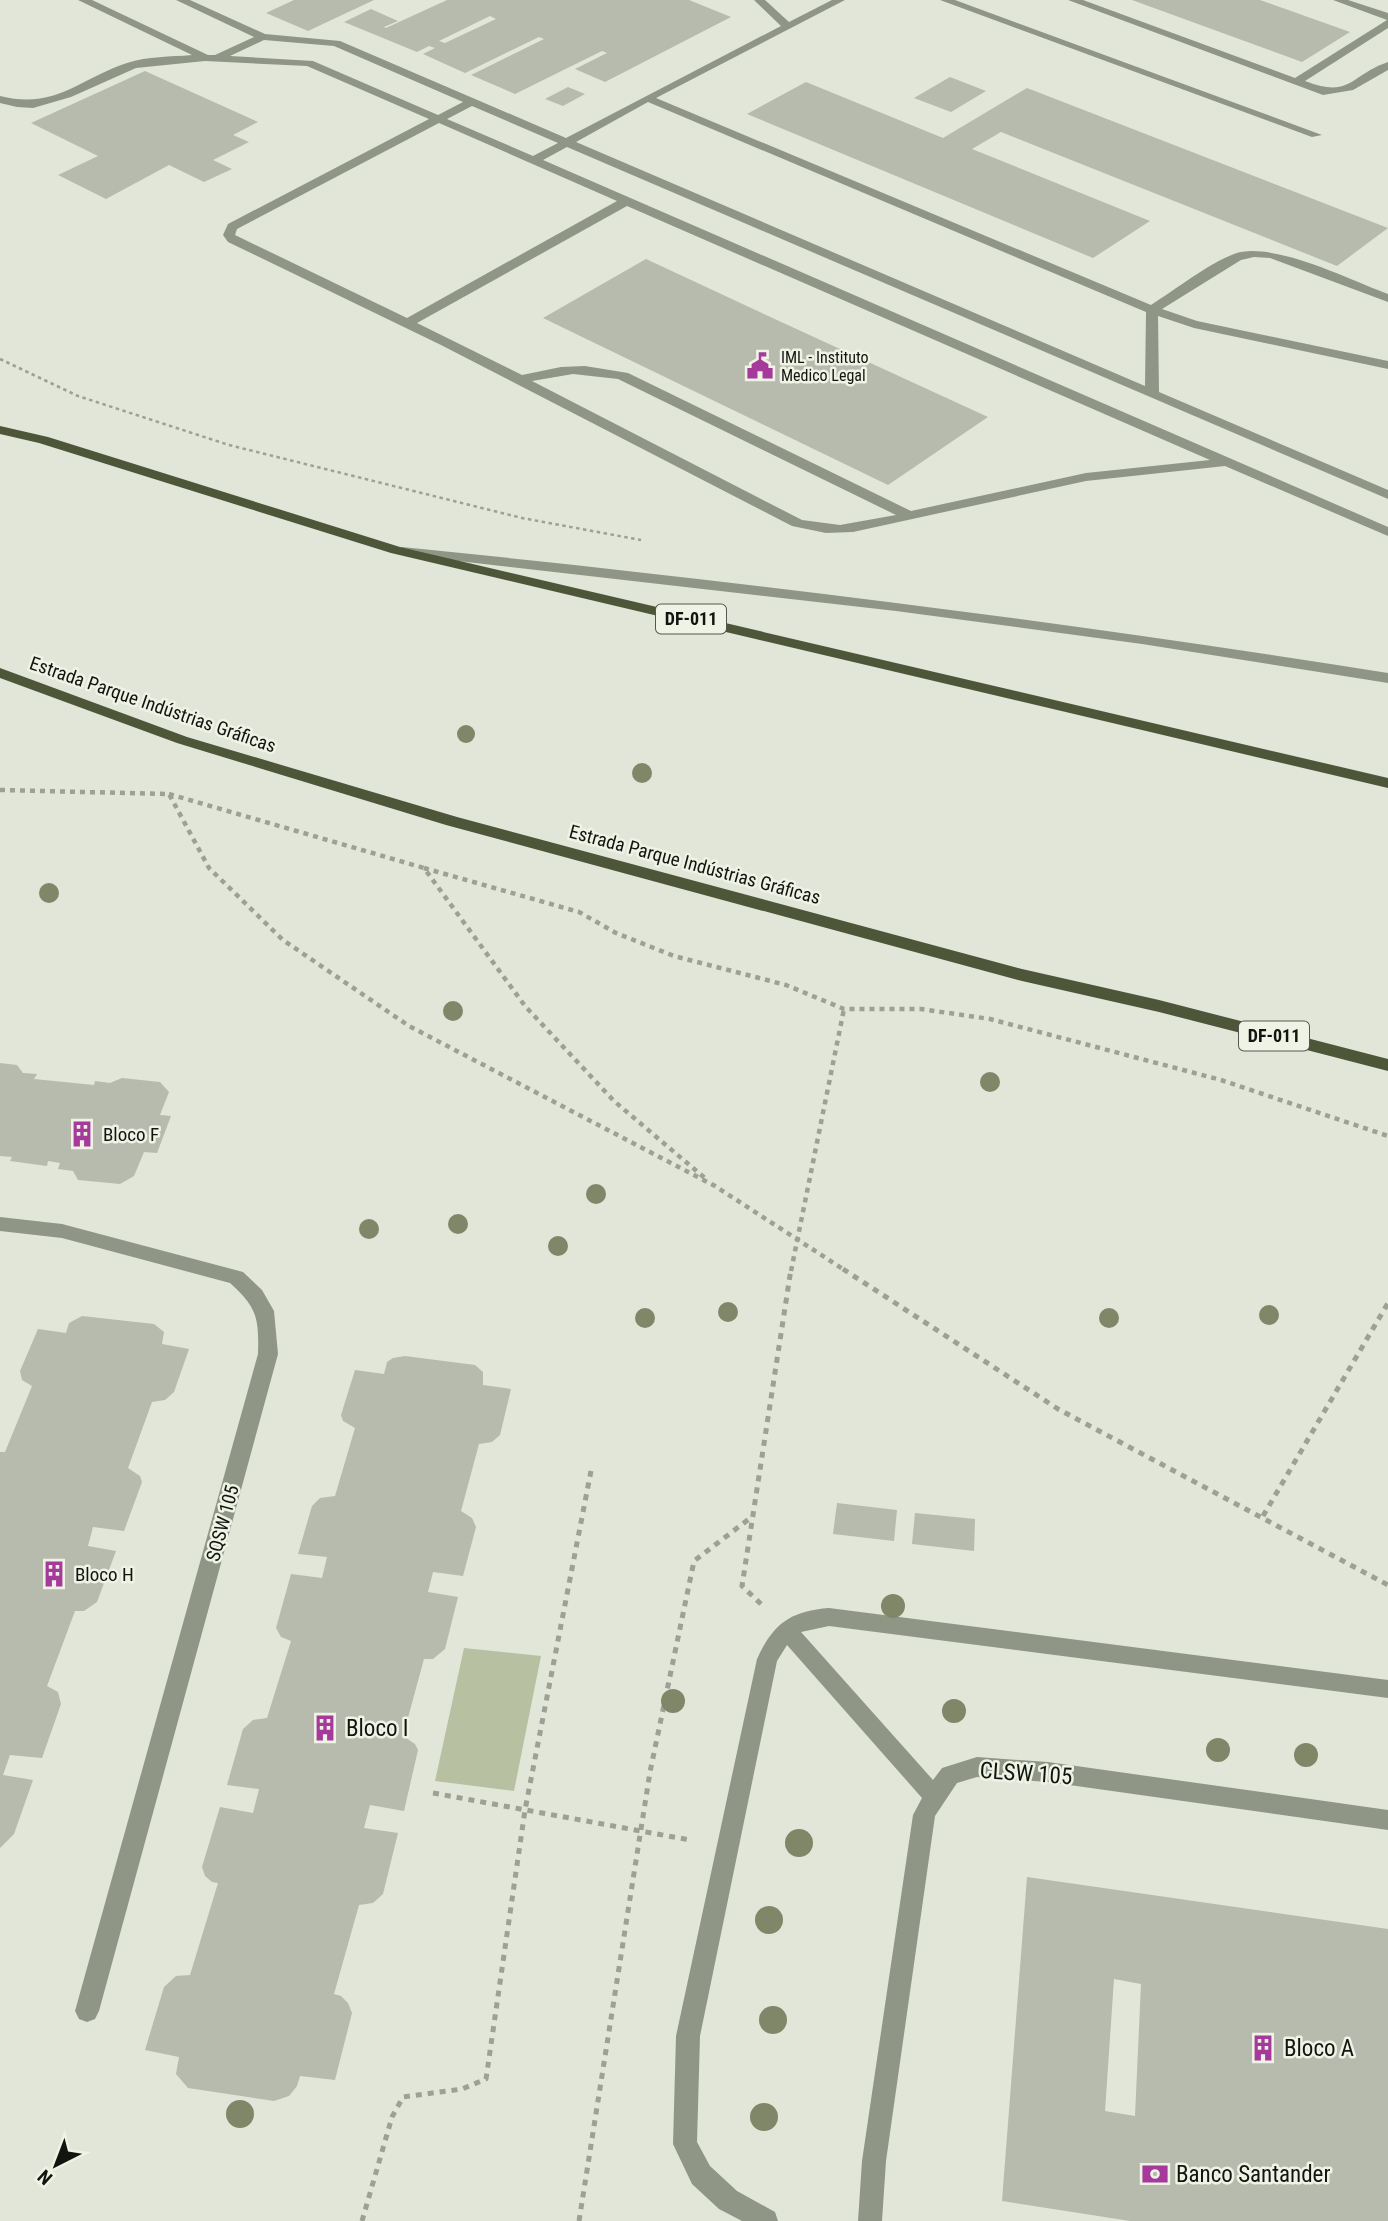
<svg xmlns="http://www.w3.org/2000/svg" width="1388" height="2221" font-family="'Roboto Condensed',sans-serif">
  <rect width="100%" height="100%" fill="#e1e6d8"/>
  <path fill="#b7c1a2" d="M464,1648L541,1656L514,1791L435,1781Z"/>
  <g fill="#b6bbad" fill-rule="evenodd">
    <path d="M294,0H374L308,31L266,13Z"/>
    <path d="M447,0H689L731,17L605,82L575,69L607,53L602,51L515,94L471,75L544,39L539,37L465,73L423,54L435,48L429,46L417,52L344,22L371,9L398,21L384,27L386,28ZM490,16L496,19L445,43L439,41Z"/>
    <path d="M1132,0H1260L1350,32L1302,62Z"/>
    <path d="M145,71L258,122L233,135L249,142L213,160L232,169L204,182L169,165L106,199L58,175L98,156L31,123Z"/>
    <path d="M950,77L986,91L951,112L914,98Z"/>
    <path d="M806,82L943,138L1027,88L1388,228L1337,266L1001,132L972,149L1150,221L1093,258L747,114Z"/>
    <path d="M568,87L585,94L563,106L545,99Z"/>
    <path d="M646,259L766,315L988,417L888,485L543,318Z"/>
    <path d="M0,1063L17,1065L23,1073L37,1074L34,1079L94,1085L95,1081L110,1083L122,1078L160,1082L169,1092L160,1115L171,1116L157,1153L144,1152L134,1176L120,1184L78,1180L73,1171L58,1169L60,1163L48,1161L47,1166L10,1161L12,1157L0,1156Z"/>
    <path d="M82,1316L154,1324L164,1332L162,1344L189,1349L174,1392L165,1400L152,1402L128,1468L140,1476L142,1482L124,1531L93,1527L88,1546L116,1551L97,1602L84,1611H75L47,1686L58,1692L61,1704L42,1758L10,1755L3,1775L33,1780L14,1834L0,1848V1452H5L32,1386L22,1380L20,1371L38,1329L66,1333L69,1323Z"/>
    <path d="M405,1356L475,1365L483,1372V1385L511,1389L500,1435L492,1442L479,1444L461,1511L472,1518L476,1527L463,1576L433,1572L428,1592L458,1597L445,1649L433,1659H424L403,1736L415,1744L418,1750L404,1811L370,1805L364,1828L398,1833L383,1894L373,1903L359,1905L334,1994L341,1996L348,2003L352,2013L335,2080L300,2076L297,2086L289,2096L274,2101L188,2088L176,2074L179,2057L145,2050L164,1987L176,1976L190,1975L218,1883L212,1882L205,1876L202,1867L220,1807L253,1813L259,1789L227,1785L243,1729L253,1720L267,1718L291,1641L281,1637L276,1628L291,1574L322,1578L327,1557L298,1554L312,1506L320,1498L335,1496L355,1428L343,1421L341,1415L355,1370L384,1374L387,1362L393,1358Z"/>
    <path d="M837,1503L897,1510L894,1541L833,1534Z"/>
    <path d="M915,1513L975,1519L974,1551L912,1544Z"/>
    <path d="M1027,1877L1388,1929V2221H1130L1002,2201ZM1114,1979L1141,1984L1135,2116L1105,2111Z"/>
  </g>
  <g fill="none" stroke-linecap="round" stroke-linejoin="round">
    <path stroke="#9ca095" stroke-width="2.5" stroke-dasharray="3.5 3.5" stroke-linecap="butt" d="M0,359L78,396L229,445L522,518L641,540"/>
    <g stroke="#9ca095" stroke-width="4.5" stroke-dasharray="5 5" stroke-linecap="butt">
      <path d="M0,790L169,794L209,868L283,940L409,1026L715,1186L846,1271"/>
      <path d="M169,794L424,868L525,1006L614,1101L706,1179"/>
      <path d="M424,868L579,912L616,933L674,956L786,985L844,1009H921L990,1019L1221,1080L1388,1136"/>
      <path d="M791,1271L844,1009"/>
    </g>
    <g stroke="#9ca095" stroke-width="5" stroke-dasharray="6 6" stroke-linecap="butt">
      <path d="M843,1269L1058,1409L1388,1585"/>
      <path d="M1263,1516L1388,1303"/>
      <path d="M761,1604L742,1586L791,1269"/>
      <path d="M433,1793L690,1840"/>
      <path d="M362,2221L392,2117L403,2097L462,2089L486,2079L525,1810L591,1471"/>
      <path d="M579,2221L650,1772L694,1561L753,1516"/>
    </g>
    <g fill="#909686" fill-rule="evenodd">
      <path d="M78,0H92L208,55H215L254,37L176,0H190L265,34L340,41L566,138L781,26L754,0H765L789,22L832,0H845L656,98L1151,305C1175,290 1209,263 1234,254C1271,240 1350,280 1388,294V302L1270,258L1254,257L1241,260L1162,309L1197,321L1388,361V369L1194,328L1158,316L1159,392L1388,490V499L567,147L543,160L1388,527V536L1225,466L1086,481L853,532L826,533L792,526L441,345L228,242L223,235L228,224L429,119L307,66L205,61L136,68L71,97L33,108L17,107L0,103V96C55,110 79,79 127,63C148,56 170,57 192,55ZM264,40L334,46L463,102L438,115L313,61L230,56ZM648,102L1146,312L1145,386L576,142ZM472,106L558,143L533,156L447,119ZM439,123L617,201L407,318L235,235L237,229ZM627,206L1210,460L1086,473L911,511L628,373L585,366L561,367L522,375L417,323ZM573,374L618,379L896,515L840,525L802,520L532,381Z"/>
      <path d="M940,0H955L1322,135L1312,137Z"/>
      <path d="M1068,0H1083L1295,78L1387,20L1333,0H1348L1388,13V28L1305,81C1351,99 1350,75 1388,62V70L1353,90L1323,95Z"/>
      <path d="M402,547C732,580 1060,621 1388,673V683L1142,644L896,611L397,554L395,551Z"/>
      <path d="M0,1217L62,1224L243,1272L262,1290L274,1311L278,1354L99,2011L95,2019L87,2022L79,2019L75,2011L258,1354C259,1318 257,1307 230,1283L62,1238L0,1231Z"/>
      <path d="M829,1608L1388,1680V1698L829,1626L801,1632L933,1780L942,1768L977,1757L1048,1762L1388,1810V1830L1048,1782L977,1777L957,1783L935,1816L886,2161L882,2221H858L862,2161L913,1815L922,1798L787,1645L777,1661L700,2036L697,2142L710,2166L737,2191L775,2212L778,2221H742L719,2209L692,2184L673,2144L676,2036L757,1659C773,1624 790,1611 829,1608Z"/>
    </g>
    <g fill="#4e563a" fill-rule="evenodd">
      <path d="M0,426L48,437L400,547L1388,778V788L391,553L39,443L0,434Z"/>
      <path d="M0,668L187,737L457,817L1022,969L1159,1000L1388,1059V1071L1159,1012L1022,981L446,825L177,743L0,678Z"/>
    </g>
  </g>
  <g fill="#7f8768">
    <circle cx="466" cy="734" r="9"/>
    <circle cx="642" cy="773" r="10"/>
    <circle cx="49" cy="893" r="10"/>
    <circle cx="453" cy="1011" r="10"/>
    <circle cx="990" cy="1082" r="10"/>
    <circle cx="596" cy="1194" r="10"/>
    <circle cx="458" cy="1224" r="10"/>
    <circle cx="369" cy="1229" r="10"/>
    <circle cx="558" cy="1246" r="10"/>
    <circle cx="728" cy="1312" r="10"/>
    <circle cx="1269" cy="1315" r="10"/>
    <circle cx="645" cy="1318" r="10"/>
    <circle cx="1109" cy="1318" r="10"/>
    <circle cx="893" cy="1606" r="12"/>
    <circle cx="673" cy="1701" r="12"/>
    <circle cx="954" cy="1711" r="12"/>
    <circle cx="1218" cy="1750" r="12"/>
    <circle cx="1306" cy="1755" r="12"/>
    <circle cx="799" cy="1843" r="14"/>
    <circle cx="769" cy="1920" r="14"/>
    <circle cx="773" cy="2020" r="14"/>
    <circle cx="240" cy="2114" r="14"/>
    <circle cx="764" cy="2117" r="14"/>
  </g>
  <defs>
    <g id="civic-bare" transform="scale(2.1)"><path d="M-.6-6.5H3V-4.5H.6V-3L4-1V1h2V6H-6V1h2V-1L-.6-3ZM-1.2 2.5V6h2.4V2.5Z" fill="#a53a9a" stroke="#eef3e5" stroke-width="2.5" paint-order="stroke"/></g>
    <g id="building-bare" transform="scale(2.1)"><path d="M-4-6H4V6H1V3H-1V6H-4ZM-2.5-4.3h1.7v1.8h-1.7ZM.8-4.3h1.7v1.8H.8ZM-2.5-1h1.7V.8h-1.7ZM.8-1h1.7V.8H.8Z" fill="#a53a9a" stroke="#eef3e5" stroke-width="2.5" paint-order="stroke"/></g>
    <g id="bank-bare" transform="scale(2.1)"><path d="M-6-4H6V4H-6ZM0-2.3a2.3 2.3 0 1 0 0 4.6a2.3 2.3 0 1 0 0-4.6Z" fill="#a53a9a" stroke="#eef3e5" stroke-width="2.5" paint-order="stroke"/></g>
  </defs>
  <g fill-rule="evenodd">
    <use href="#civic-bare" x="760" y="366"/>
    <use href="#building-bare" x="82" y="1134"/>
    <use href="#building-bare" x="54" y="1574"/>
    <use href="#building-bare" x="325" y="1728"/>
    <use href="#building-bare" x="1263" y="2048"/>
    <use href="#bank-bare" x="1155" y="2174"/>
  </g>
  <g text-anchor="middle" stroke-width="5" stroke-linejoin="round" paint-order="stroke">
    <g font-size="16" fill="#12140f" stroke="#eef3e5" text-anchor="start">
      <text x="781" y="363">IML - Instituto<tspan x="781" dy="18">Medico Legal</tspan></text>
    </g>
    <g fill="#eef3e5" stroke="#54574f" stroke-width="2">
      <rect x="656" y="604.5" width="70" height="29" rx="5"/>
      <rect x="1239" y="1021.5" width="70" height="29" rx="5"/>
    </g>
    <g font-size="18" font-weight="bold" fill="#12140f">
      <text x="691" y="625">DF-011</text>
      <text x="1274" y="1042">DF-011</text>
    </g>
    <g font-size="19" fill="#12140f" stroke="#eef3e5">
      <text transform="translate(153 704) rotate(19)" y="7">Estrada Parque Indústrias Gráficas</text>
      <text transform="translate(695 864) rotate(15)" y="7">Estrada Parque Indústrias Gráficas</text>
      <text transform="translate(222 1523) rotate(-75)" y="7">SQSW 105</text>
    </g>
    <g font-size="19" fill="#12140f" stroke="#eef3e5" text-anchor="start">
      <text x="103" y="1141">Bloco F</text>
      <text x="75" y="1581">Bloco H</text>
    </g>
    <g font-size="23" fill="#12140f" stroke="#eef3e5" text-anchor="start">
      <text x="346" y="1736">Bloco I</text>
      <text x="1284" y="2056">Bloco A</text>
      <text x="1176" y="2182">Banco Santander</text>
    </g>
    <g font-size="23" fill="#12140f" stroke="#eef3e5">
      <text transform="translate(1026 1773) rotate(4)" y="8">CLSW 105</text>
    </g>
  </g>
  <g transform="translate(56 2165) rotate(222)" stroke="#eef3e5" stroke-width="5" paint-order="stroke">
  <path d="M0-5L12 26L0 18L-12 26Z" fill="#12140f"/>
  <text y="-10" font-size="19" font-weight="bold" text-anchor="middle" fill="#12140f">N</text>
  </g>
</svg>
